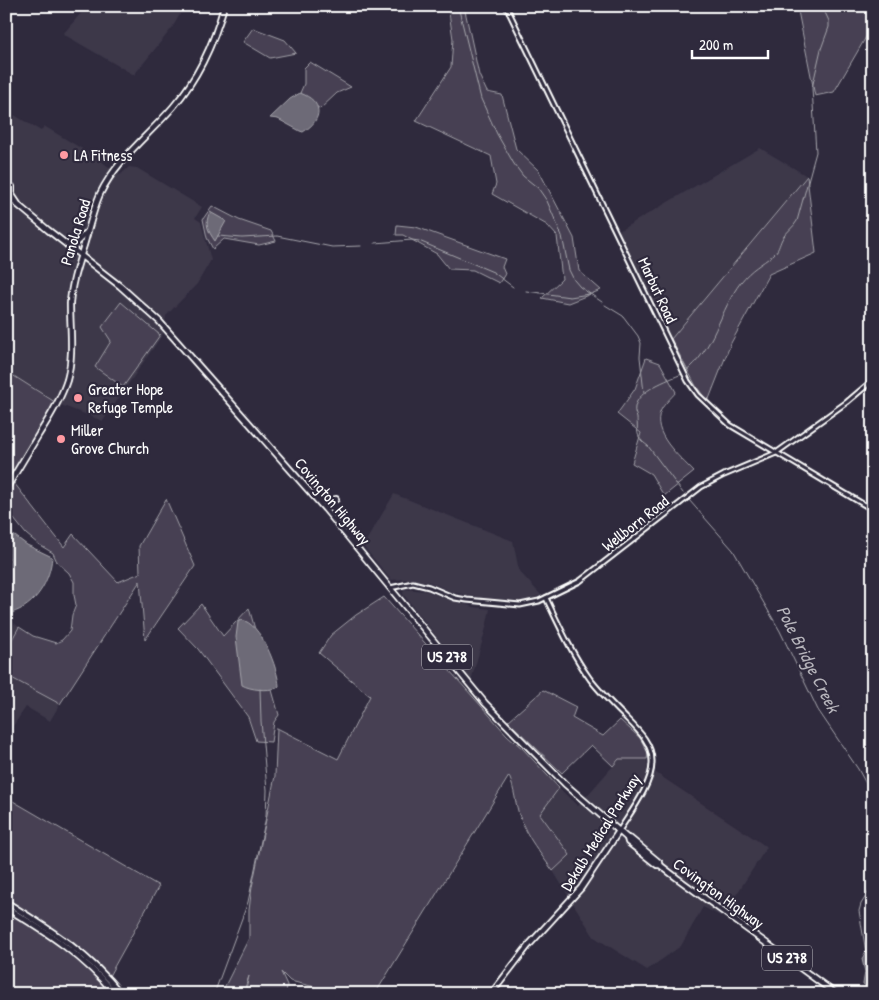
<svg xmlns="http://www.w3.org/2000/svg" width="879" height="1000" font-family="'Patrick Hand',sans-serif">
  <rect width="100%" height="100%" fill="#2f2a3d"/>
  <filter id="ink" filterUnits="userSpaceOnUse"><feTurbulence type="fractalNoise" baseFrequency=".02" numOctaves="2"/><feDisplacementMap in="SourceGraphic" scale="10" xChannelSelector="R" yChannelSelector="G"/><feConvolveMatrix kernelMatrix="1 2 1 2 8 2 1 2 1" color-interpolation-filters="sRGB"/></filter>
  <g filter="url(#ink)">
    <g fill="#3c3749">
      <path d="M87,6H185L172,28L134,75L63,34Z"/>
      <path d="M6,110L41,131L44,126L94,156L120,175L129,167L137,168L202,207L195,218L201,222L211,260L197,284L166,316L163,334L103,421L58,404L6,371Z"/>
      <path d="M760,148L807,176L671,339L662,320L649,303L617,232Z"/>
      <path d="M394,494L513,541L519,571L541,595L524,602L480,598L452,592L429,582L408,579L391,580L363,546Z"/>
      <path d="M404,589L427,591L444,598L474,607L490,609L486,628L471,681L403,594Z"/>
      <path d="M6,617L19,627L6,650Z"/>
      <path d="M6,675L60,704L50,721L26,707L9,732L6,730Z"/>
      <path d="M619,759H647V763L653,771L767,847L722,917L703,907L681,946L647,970L594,937L553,871L569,855L540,814L559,788L578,806Z"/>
    </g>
    <g fill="#464152" stroke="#a2a0a8">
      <path d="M448,6H464L479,75L487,92L502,95L516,149L539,171L574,238L579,271L601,290L568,303L542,298L562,279L557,236L547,225L492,194L496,184L491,156L416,121L451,67L453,39Z"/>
      <path d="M797,6H873V25L834,92L815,96Z"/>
      <path d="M253,28L285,40L296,53L270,58L243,42Z"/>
      <path d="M310,62L351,87L337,93L320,109L300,93L304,84V68Z"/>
      <path d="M807,176L816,253L769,274L731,343L709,399L705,398L696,386L671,339Z"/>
      <path d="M212,206L239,220L271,231L276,241L259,245L224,239L213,249L207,238L203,219Z"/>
      <path d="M397,225L416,227L505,259L502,267L505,274L499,283L473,270L449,269L437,254L403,235H396Z"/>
      <path d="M121,302L160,335L123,387L95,367L111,341L102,327Z"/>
      <path d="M646,358L660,363L676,392C671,398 664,404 661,410C650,433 680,457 694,472L664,496L651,474L632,463L641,433L617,414L635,389Z"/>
      <path d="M6,371L58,404L11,479L64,547L73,534L118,582L140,573L139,546L166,499L195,566L145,640L140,581L60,704L6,675V650L19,627L33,636L56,643L62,640L70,631L72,615L76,605L74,595V582L69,573L57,562L53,553L38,544L26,534L6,509Z"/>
      <path d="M384,597L507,735L523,749L559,788L540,814L570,855L553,871C541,854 527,838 520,817C515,804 515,790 509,776L375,994H313L315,987L290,981L281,972L287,985L286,994H245L249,976L243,994H221L249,938V910L252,887L275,776L277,728L338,759L370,696L319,653L331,635L356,615Z"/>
      <path d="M201,604L223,636L249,608L279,715L274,722L271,742L256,741L248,717L198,649L178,628Z"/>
      <path d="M543,690L576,707L572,718L603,736L620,720L640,738L648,753L647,759H619L613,766L591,745L562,773L508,721Z"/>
      <path d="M6,797L159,886L99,994H14L6,990Z"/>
    </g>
    <g fill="#6d6a77" stroke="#a7a6ad">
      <path d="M300,93C323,101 324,119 303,132L300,131L278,119L270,118L290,99Z"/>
      <path d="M210,212L226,221L215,241C208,231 204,224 210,212Z"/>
      <path d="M6,535L15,536L27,545L52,557C50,581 36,606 11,613L6,611V578L10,560L6,547Z"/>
      <path d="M241,620C261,622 278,669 279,686L277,688C267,691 251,690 242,685L236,637L238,622Z"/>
      <path d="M866,951H869L873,953V994L871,990L863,984L865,972L862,959Z"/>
    </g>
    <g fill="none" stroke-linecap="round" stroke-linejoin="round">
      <g stroke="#a7a6ad" stroke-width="1">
        <path d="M458,6L481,99L497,134L514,164L523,176L538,188L547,201L562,236L569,270L574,280L580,287L602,302"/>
        <path d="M218,236L242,238L277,236L332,247L361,246"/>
        <path d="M375,243L412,240L419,241L493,272L513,287"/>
        <path d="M526,291L570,297L589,294"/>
        <path d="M605,305L623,316L638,336L641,343L640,357L644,393"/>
        <path d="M685,372C714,351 720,309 741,282C752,268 761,265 773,255C779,250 779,245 782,239C786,232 793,228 797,221L816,152L812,88L821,49L829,27V21L822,6"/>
        <path d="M682,374C668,380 638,390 635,407C634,412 636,414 637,418C638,432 635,437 648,446L683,493"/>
        <path d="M689,500L733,550L780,631L818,710L858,769L870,791L872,806L869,831L873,843"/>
        <path d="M866,952L859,911L861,904L873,885"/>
        <path d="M214,994L248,902L266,817L267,790L261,721L260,689"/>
      </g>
      <g stroke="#fff" stroke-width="7">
        <g id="minor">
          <path d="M506,6L688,381L698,395L730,425L873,510"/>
          <path d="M390,588L413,583L429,587L455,598L467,600L520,605L539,601L580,581L701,487L724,475L776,453L847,402L873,380"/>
          <path d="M546,598C559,625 572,654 590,679C600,692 612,704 624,716C637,729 653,743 652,763C652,785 630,813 619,831"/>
        </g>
      </g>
      <g stroke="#fff" stroke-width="8">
        <g id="major">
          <path d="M6,188L12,187V195L18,204"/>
          <path d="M6,195L48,230L120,286L159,321L325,509L485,703L565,784L619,831L627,838L631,839L660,863V865"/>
          <path d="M67,245L77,242L87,232"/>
          <path d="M6,489C17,471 28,452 39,434C50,417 61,399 67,380C74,355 70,329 70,304C71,284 78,264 84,245C89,228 93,210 100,194C117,159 148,136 173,107C198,78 214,43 224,6"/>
          <path d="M317,497L326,502L336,499"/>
          <path d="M627,838L628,842L657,865H660L677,878L836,994"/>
          <path d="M6,902C51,930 87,952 121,994"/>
          <path d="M6,908C47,932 85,957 115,994"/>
          <path d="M491,994L528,946L581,888L619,831"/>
        </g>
      </g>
      <use href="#minor" stroke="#2f2a3d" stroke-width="3"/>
      <use href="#major" stroke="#2f2a3d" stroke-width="4.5"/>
    </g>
  </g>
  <g fill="#ff9aa2" stroke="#2f2a3d" stroke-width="2">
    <circle cx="64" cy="155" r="5"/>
    <circle cx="78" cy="398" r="5"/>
    <circle cx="61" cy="439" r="5"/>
  </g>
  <g text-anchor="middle" stroke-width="4.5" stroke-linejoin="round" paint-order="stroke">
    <g fill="#2f2a3d" stroke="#c1bfc5" stroke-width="1">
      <rect x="422" y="644.5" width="50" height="25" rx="4"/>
      <rect x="762" y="945.5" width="50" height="25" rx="4"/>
    </g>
    <g font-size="15" font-weight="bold" fill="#fff">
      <text x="447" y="662">US 278</text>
      <text x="787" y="963">US 278</text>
    </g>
    <g font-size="16" fill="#fff" stroke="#2f2a3d" text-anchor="start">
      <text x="74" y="161">LA Fitness</text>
      <text x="88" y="395">Greater Hope<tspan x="88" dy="18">Refuge Temple</tspan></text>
      <text x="71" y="436">Miller<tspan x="71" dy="18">Grove Church</tspan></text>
    </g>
    <g font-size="16" fill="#fff" stroke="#2f2a3d">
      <text transform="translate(75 232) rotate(-73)" y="6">Panola Road</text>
      <text transform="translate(658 290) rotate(65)" y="6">Marbut Road</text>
      <text transform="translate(333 501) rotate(50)" y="6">Covington Highway</text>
      <text transform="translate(635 523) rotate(-38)" y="6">Wellborn Road</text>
      <text transform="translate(600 832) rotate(-58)" y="6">Dekalb Medical Parkway</text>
      <text transform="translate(719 893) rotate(36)" y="6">Covington Highway</text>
    </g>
    <g font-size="18" font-style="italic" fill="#b6b4bb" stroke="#2f2a3d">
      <text transform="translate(808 659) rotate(63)" y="6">Pole Bridge Creek</text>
    </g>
  </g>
  <rect width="879" height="1000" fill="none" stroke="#2f2a3d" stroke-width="25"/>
  <rect x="12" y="12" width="854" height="975" fill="none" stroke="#fff" stroke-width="2" filter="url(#ink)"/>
  <path d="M692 50v8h76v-8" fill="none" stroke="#ffffff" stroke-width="2.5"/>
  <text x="699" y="50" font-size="15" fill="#ffffff" stroke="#2f2a3d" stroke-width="4" paint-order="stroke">200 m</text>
</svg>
